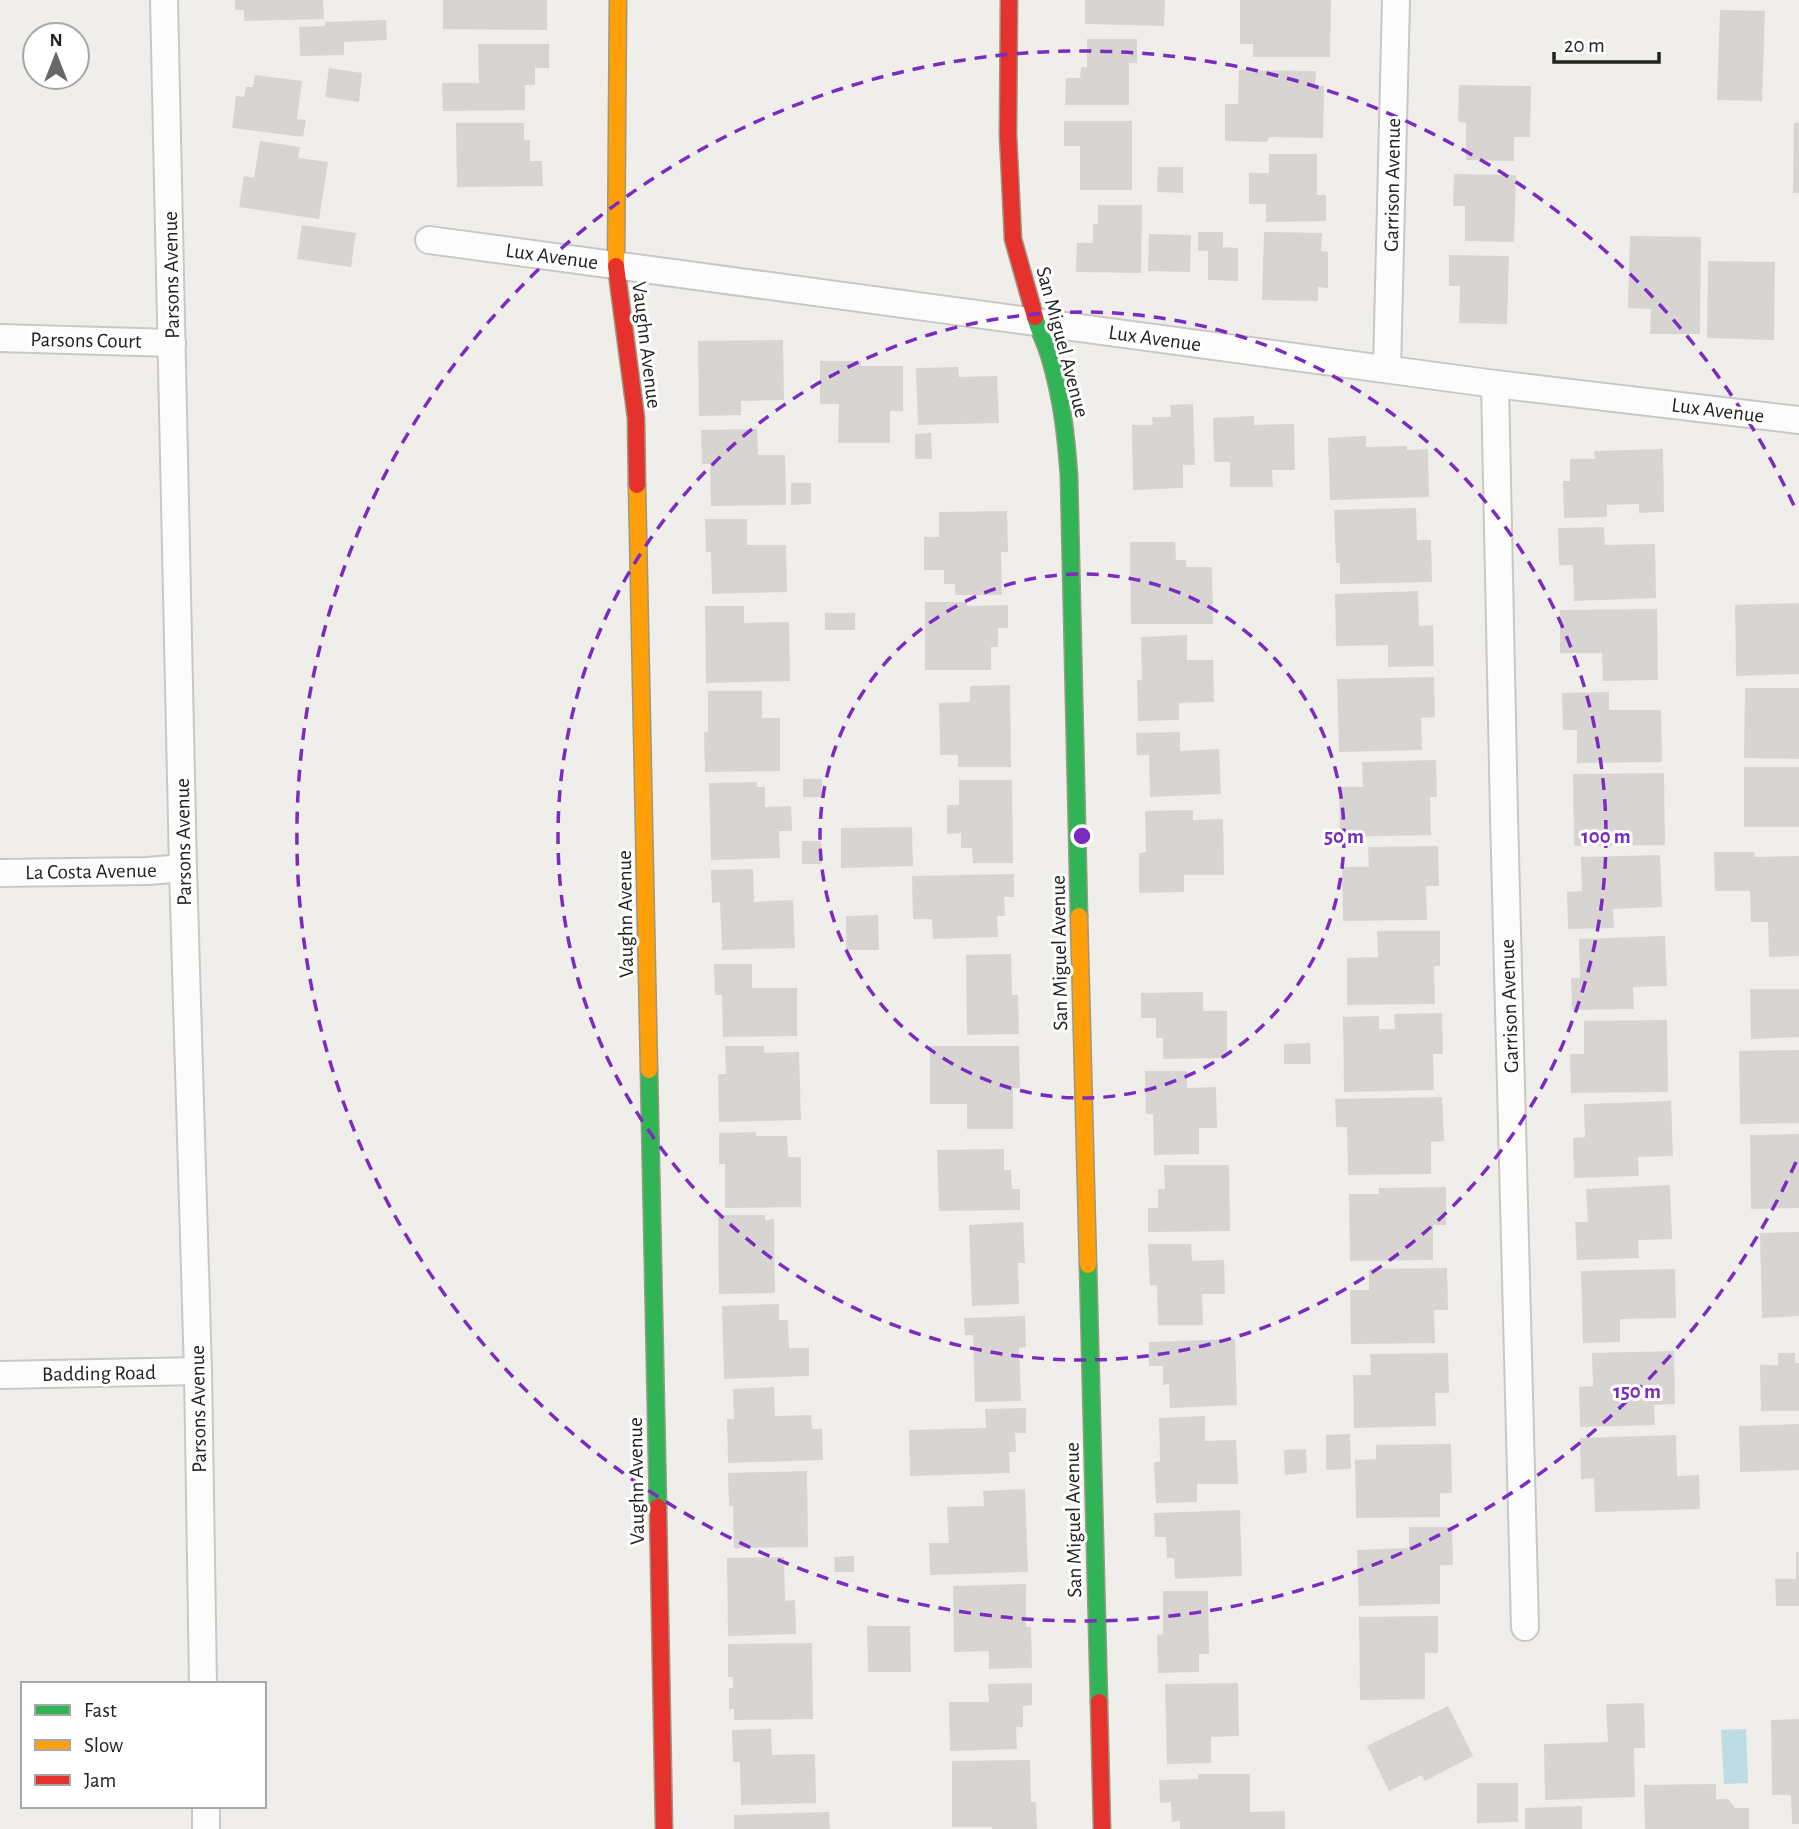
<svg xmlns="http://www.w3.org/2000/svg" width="1799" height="1829" font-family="'Alegreya Sans',sans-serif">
  <rect width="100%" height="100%" fill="#f0eeeb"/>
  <path fill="#bfdbe3" d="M1746,1729L1748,1783L1724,1784L1721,1730Z"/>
  <g fill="#d7d4d2">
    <path d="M235,0H323L324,19L244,21V10H235Z"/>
    <path d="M443,0H547V30L443,29Z"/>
    <path d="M1085,0H1165L1164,26L1085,24Z"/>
    <path d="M1240,0H1331L1330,57H1253V44H1240Z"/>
    <path d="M1720,10L1765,11L1762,101L1717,100Z"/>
    <path d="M386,20L387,40L344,42V55L300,56L299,27L325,26V22Z"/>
    <path d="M1087,39H1137V63H1129V105H1065L1066,78H1080L1081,67H1087Z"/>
    <path d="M478,44H549V68H535V85H525V110L443,111L442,83H479Z"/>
    <path d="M329,68L362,73L359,102L325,97Z"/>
    <path d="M1239,70L1316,71L1315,86H1324L1323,138L1269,137L1267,142L1225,141V104H1238Z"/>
    <path d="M255,75L302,81L297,119L306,120L303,137L232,128L236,96L244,97L246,87H253Z"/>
    <path d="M1459,85L1531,86L1530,137H1514V161L1466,160V123L1458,122Z"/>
    <path d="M1064,121H1132V190H1080V146H1064Z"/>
    <path d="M456,123H524V140H530V161H542L543,186L457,187Z"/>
    <path d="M1794,123H1799V193H1793Z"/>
    <path d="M260,141L300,147L298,158L328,162L319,219L239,207L244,176L254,178Z"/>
    <path d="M1269,154H1317V195H1326V221L1266,222V204H1249V173H1269Z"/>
    <path d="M1158,167H1183V193L1157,192Z"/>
    <path d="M1454,174L1516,175L1514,242L1465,241V206H1453Z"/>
    <path d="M1098,205H1142L1141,273L1076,272L1077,243H1093V224H1098Z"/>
    <path d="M302,225L356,233L351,267L297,259Z"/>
    <path d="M1198,232H1223V247L1238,248V281L1208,280V251H1198Z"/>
    <path d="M1264,232L1322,233L1321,251L1328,252V288L1318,287V301L1262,300Z"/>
    <path d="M1149,234L1191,235L1190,272L1148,271Z"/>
    <path d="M1630,236L1701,237L1700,334H1650L1651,309L1628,308Z"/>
    <path d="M1449,255L1509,256L1507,324L1459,323L1460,286H1449Z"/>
    <path d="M1708,261L1775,262L1774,340L1707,338Z"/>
    <path d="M783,340L784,400L741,401V415L699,416L698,341Z"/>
    <path d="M820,361H861V366H903V411H890V443H838L839,404H820Z"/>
    <path d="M958,367L959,377L997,376L999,423L918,425L916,368Z"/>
    <path d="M1193,404L1195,465H1183V488L1133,490L1132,425H1153L1152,417H1171L1170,405Z"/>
    <path d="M1254,416V425L1294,424L1295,470H1272L1273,487H1230V462H1214L1213,418Z"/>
    <path d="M757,429L758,455H785L786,505L711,506L710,464H702L701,430Z"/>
    <path d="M931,433L932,459H915V434Z"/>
    <path d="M1366,436V447L1407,446V450L1428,449L1429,497L1330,500L1328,438Z"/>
    <path d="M1663,449L1664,512L1639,513V504L1607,505V517L1564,518L1563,481H1570V459H1595L1594,451Z"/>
    <path d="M791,483H811V504L791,505Z"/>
    <path d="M1416,508L1417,540H1431L1432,582L1340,584V563H1336L1334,510Z"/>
    <path d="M1007,511L1008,552H1001L1002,595H955V584H944V570H924V537H939V512Z"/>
    <path d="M705,519H747V545H786L787,592L712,594L711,552H706Z"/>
    <path d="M1604,527L1605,545L1655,544L1656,598L1574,601L1573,565H1559L1558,528Z"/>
    <path d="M1130,542H1175L1176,560H1186V567H1212L1213,624H1131Z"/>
    <path d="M1418,591L1419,626L1433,625L1434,666L1388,667V645L1336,646L1335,594Z"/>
    <path d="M925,602H967V606L1008,605V628H998V647H991V670H925Z"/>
    <path d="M1799,603V674L1736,676L1735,605Z"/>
    <path d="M705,606H744V623L789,622L790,681L706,683Z"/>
    <path d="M1657,609L1658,680L1603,681L1602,653H1560V610Z"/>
    <rect x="825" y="613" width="30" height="17"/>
    <path d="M1187,635V660H1213L1214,702L1179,703V720L1138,721L1137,680H1142L1141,637Z"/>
    <path d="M1434,677L1435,717L1421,718L1422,750L1339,752L1337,679Z"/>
    <path d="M1010,685L1011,767H958V755H940L939,703L970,702V686Z"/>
    <path d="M1745,688H1799V759L1744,758Z"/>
    <path d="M708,691H762V718H780V771L705,772L704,732H708Z"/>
    <path d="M1609,692V710H1661L1662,762L1577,763V730H1563L1562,693Z"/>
    <path d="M1180,732V751L1219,749L1221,794L1150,797L1149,755H1137L1136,733Z"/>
    <path d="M1436,760L1437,797H1430L1431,835L1340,837L1339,787H1363L1362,762Z"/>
    <rect x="1744" y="767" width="55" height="60"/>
    <path d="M1664,773L1665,845L1574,846L1573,774Z"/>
    <rect x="803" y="779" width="19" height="18"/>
    <path d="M959,780H1012L1013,863H973L972,848H961V833L947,834V805H959Z"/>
    <path d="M757,782V787H765V807L791,806L792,831H779L780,858L711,860L709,783Z"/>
    <path d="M1193,810V820L1223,819L1224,875H1184V892L1139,893V853L1146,852L1145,811Z"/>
    <path d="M912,827L913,866L841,868V828Z"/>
    <path d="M802,841H821L822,864H802Z"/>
    <path d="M1438,846L1439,886H1426L1427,920L1343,921L1342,867H1369L1368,847Z"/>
    <path d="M1714,852H1754L1755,857L1799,856V956L1769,957L1768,922H1751L1750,891H1715Z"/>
    <path d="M1660,855L1662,907L1613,909L1614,928L1568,929L1567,892L1582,891L1581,857Z"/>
    <path d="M753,869L754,902L793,900L795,948L722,950L720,902L712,903L711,870Z"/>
    <path d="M1014,874V897H1004L1005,916H997L998,937L933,939L932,919H913L912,876Z"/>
    <path d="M878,915L879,950H846V916Z"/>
    <path d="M1377,931H1440V966H1434L1435,1004L1347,1005V958L1378,957Z"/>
    <path d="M1665,936L1667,986L1633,987L1634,1009L1572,1010L1571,978H1580L1579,939Z"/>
    <path d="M1011,954L1012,995H1018L1019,1034L967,1035L966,955Z"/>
    <path d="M714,964H752V988H797V1036L723,1037L722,995H715Z"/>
    <path d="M1750,989H1799V1037L1751,1039Z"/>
    <path d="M1203,992V1011H1227V1058L1163,1059V1038H1156V1018H1141V993Z"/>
    <path d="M1442,1013L1443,1054H1433L1434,1090L1344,1092L1343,1017L1379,1016V1029H1395L1394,1014Z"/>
    <path d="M1667,1020L1668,1092L1571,1093L1570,1054H1584V1021Z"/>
    <path d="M1310,1043L1311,1064H1284V1044Z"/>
    <path d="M725,1046H764V1053L799,1052L801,1120L719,1122L718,1074H726Z"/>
    <path d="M930,1046H1019L1020,1088H1013V1129H967V1104H930Z"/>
    <path d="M1799,1050V1123L1740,1124L1739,1051Z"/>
    <path d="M1145,1071H1187V1088L1216,1087L1217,1128H1199V1154L1154,1155L1153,1114H1146Z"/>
    <path d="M1442,1097L1444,1141L1431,1142V1174L1348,1175L1347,1127H1336L1335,1099Z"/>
    <path d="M1671,1101L1673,1156L1638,1157L1639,1176L1574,1178L1573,1138L1585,1137L1584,1104Z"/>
    <path d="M756,1132V1136H787L788,1157H801V1207L725,1208V1164H719V1133Z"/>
    <path d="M1799,1134V1208L1751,1209L1750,1135Z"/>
    <path d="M1004,1149V1170H1011L1012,1189H1020V1210L939,1211L937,1150Z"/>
    <path d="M1164,1165H1229L1230,1231L1148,1232V1208H1158V1189H1165Z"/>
    <path d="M1670,1185L1672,1239L1638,1240L1639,1258L1577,1260L1575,1222H1588L1586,1189Z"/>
    <path d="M1446,1187V1225H1433V1260L1350,1261L1349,1194H1379V1188Z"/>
    <path d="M718,1215H765V1220L774,1219L775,1293L719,1294Z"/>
    <path d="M1023,1222L1025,1263H1018L1019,1304L972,1306L969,1225Z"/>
    <path d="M1799,1232V1316L1762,1318L1760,1233Z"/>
    <path d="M1148,1244H1191L1192,1261L1224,1260L1225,1294H1202L1203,1325H1158L1157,1285L1150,1286Z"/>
    <path d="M1447,1268L1448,1310H1434L1435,1343L1351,1344L1350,1290H1369V1269Z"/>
    <path d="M1675,1269L1676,1318L1620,1319V1342L1583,1343L1581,1271Z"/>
    <path d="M779,1304V1320H788L789,1348H809V1376L724,1379L722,1306Z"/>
    <path d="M1025,1316L1026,1347L1019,1348L1021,1401L975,1402L973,1335H965L964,1318Z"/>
    <path d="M1235,1339L1237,1405L1170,1408L1169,1384L1163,1385V1366H1149V1342Z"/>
    <path d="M1674,1351L1675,1404L1654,1405L1655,1425L1580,1427L1579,1387L1593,1386L1592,1353Z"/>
    <path d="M1448,1353L1449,1393H1435L1436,1426L1354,1428L1353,1375H1371L1370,1354Z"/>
    <path d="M1778,1353H1795V1363H1799V1411H1761L1760,1365H1778Z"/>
    <path d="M774,1387L775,1416L811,1415L812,1429H822L823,1460L728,1463L727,1419H734L733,1389Z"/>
    <path d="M1026,1408V1433H1015L1016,1452H1009L1010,1473L910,1476L909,1430L986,1428L985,1409Z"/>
    <path d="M1205,1416V1441L1236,1440L1238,1484H1197V1502L1156,1503L1154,1462H1160L1159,1418Z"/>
    <path d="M1799,1424V1470L1740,1472L1739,1426Z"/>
    <path d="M1350,1434L1351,1469L1326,1470V1435Z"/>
    <path d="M1676,1435L1677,1476L1699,1475L1700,1509L1595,1512L1594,1478L1581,1479L1580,1438Z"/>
    <path d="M1451,1444L1452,1493H1440V1517L1356,1518L1355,1460L1376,1459V1445Z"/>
    <path d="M1306,1449L1307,1473L1285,1475L1284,1450Z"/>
    <path d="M807,1471L808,1547L734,1548L733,1506H729L728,1473Z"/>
    <path d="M1025,1489L1028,1572L930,1575L929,1543H949L947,1507L984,1506L983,1491Z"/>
    <path d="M1240,1510L1242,1576L1175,1579L1174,1558H1167L1166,1537H1155L1154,1513Z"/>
    <path d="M1409,1527H1452L1453,1565H1440V1604L1359,1606L1357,1550L1409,1548Z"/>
    <path d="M1796,1552H1799V1606H1776L1775,1579H1796Z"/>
    <path d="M854,1556V1572H835L834,1557Z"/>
    <path d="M784,1557L785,1601L795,1600L796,1634L728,1636L727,1558Z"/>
    <path d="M1026,1584V1627H1031L1032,1668L989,1669V1651L954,1652L953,1586Z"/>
    <path d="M1163,1591H1208L1209,1654H1199V1672L1158,1673L1157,1635L1163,1634Z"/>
    <path d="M1438,1616V1653H1425V1699L1360,1700L1359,1617Z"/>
    <path d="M867,1626H910L911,1672H868Z"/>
    <path d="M812,1643L813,1719L734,1720V1709H729V1688H733V1677H728V1644Z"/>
    <path d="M1032,1683V1705L1023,1706V1727H1016L1017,1749L950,1751L949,1702H989L988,1684Z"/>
    <path d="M1238,1683L1239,1736L1211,1737V1763L1167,1764L1165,1684Z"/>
    <path d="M1644,1703L1645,1748H1634L1635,1797L1545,1800L1544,1744L1608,1742L1606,1704Z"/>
    <path d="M1448,1706L1473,1756L1425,1781L1422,1775L1389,1791L1367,1746Z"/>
    <path d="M1799,1719V1824H1792L1791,1795H1772L1771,1720Z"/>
    <path d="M771,1729L772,1755L815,1754L816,1803L741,1805L740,1762H733L732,1730Z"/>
    <path d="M1030,1760L1031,1802H1036L1037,1829H992V1827H952V1761Z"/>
    <path d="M1198,1774H1250V1812L1285,1811V1829H1180V1821L1172,1822L1171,1802L1160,1803L1159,1780L1198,1779Z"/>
    <path d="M1477,1783H1518V1822L1477,1823Z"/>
    <path d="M1716,1784V1799H1728L1735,1808H1749V1829H1645L1644,1785Z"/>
    <path d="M1582,1806V1829H1525V1808Z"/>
    <path d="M829,1812L830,1829H734V1815Z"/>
  </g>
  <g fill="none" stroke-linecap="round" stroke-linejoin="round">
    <g stroke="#c9c8c7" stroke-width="30">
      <g id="street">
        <path d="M164,0L183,868L198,1371L203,1684"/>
        <path d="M429,240L1495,384L1799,420"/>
        <path d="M0,338L172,343"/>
        <path d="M1387,369L1396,0"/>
        <path d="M1495,384L1504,816L1525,1627"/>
        <path d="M0,873L148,871L183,868"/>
        <path d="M0,1375L198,1371"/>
        <path d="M206,1806V1829"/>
      </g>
    </g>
    <g stroke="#999a82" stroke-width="19">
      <g id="fast">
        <path d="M1035,317C1039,331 1046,344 1050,358C1062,399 1066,434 1069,476L1079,916"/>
        <path d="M649,1070L658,1507"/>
        <path d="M1088,1265L1099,1702"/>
      </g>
    </g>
    <g stroke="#999a82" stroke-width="19">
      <g id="slow">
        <path d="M616,266L618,0"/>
        <path d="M637,485L649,1070"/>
        <path d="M1079,916L1088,1265"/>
      </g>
    </g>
    <g stroke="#999a82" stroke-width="19">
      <g id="jam">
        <path d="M1009,0L1008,135L1013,239L1035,317"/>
        <path d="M616,266L636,418L637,485"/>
        <path d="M658,1507L664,1829"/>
        <path d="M1099,1702L1102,1829"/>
      </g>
    </g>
    <use href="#street" stroke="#fdfcfc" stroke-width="26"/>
    <use href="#fast" stroke="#30b455" stroke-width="16"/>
    <use href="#slow" stroke="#ff9f0a" stroke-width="16"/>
    <use href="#jam" stroke="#e5322d" stroke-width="16"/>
  </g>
  <g fill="none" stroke="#7b2cbf" stroke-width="3.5" stroke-dasharray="12 9">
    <circle cx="1082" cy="836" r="262"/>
    <circle cx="1082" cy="836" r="524"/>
    <path d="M1796 1162A785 785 0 1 1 1796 510"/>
  </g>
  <g text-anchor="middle" stroke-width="6" stroke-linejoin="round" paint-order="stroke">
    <g font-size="21" fill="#222" stroke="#fff">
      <text transform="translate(1392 185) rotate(-89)" y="7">Garrison Avenue</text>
      <text transform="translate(552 256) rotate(8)" y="7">Lux Avenue</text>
      <text transform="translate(171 275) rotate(-91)" y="7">Parsons Avenue</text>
      <text transform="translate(1155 338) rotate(8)" y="7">Lux Avenue</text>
      <text transform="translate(86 340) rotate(1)" y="7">Parsons Court</text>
      <text transform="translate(1063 342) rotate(75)" y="7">San Miguel Avenue</text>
      <text transform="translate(647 345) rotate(83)" y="7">Vaughn Avenue</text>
      <text transform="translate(1718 410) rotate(7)" y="7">Lux Avenue</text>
      <text transform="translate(183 842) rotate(-91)" y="7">Parsons Avenue</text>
      <text transform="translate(91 871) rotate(-1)" y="7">La Costa Avenue</text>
      <text transform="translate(625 914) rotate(-91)" y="7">Vaughn Avenue</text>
      <text transform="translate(1059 953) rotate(-91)" y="7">San Miguel Avenue</text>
      <text transform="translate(1509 1006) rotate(-92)" y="7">Garrison Avenue</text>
      <text transform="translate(99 1373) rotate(-1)" y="7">Badding Road</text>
      <text transform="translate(198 1409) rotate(-91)" y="7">Parsons Avenue</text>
      <text transform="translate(636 1481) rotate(-91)" y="7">Vaughn Avenue</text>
      <text transform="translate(1073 1520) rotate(-91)" y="7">San Miguel Avenue</text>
    </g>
  </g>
  <circle cx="1082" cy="836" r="10" fill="#7b2cbf" stroke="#fff" stroke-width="3.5"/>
  <g font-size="21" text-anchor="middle" font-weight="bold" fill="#7b2cbf" stroke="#fff" stroke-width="6" stroke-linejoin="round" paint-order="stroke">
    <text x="1344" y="843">50 m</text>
    <text x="1606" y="843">100 m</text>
    <text x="1637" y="1398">150 m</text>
  </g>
  <rect x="21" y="1682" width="245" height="126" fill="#ffffff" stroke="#a7a7a7" stroke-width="2"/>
  <rect x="35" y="1705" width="35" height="10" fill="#30b455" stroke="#a7a7a7" stroke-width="2"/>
  <text x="84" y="1717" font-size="21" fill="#222222">Fast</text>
  <rect x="35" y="1740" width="35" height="10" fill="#ff9f0a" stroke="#a7a7a7" stroke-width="2"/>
  <text x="84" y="1752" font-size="21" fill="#222222">Slow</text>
  <rect x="35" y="1775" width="35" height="10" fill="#e5322d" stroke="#a7a7a7" stroke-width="2"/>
  <text x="84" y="1787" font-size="21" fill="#222222">Jam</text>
  <g transform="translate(56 56)"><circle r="33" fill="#ffffff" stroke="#a7a7a7" stroke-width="2"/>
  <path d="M0-5L12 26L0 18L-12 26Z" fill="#6a6968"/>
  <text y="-10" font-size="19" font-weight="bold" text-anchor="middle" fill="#222222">N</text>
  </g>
  <path d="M1554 52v10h105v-10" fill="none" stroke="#222222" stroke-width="3.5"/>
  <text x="1564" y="52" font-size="21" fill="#222222" stroke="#ffffff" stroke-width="5" paint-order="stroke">20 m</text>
</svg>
